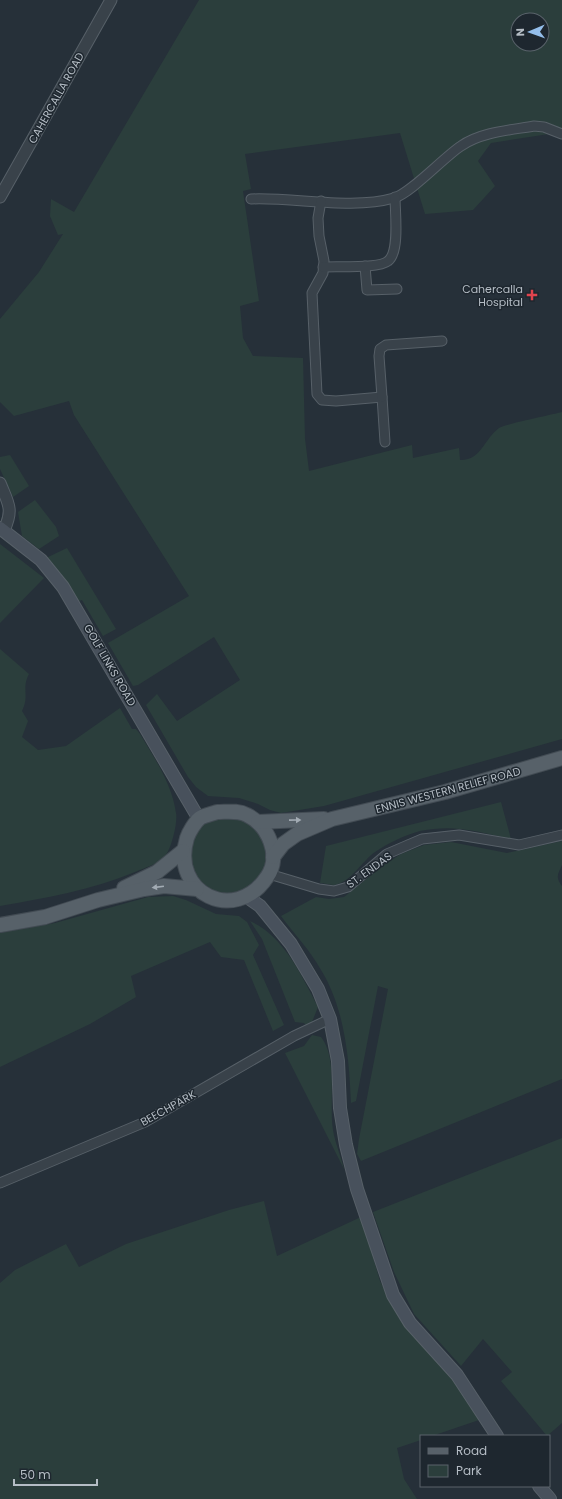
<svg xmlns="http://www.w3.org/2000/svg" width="562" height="1499" font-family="Poppins,sans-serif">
  <rect width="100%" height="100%" fill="#263039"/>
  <g fill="#2b3e3c" fill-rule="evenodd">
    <path d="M199,0H562V132L491,143L478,161L495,186L473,210L425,214L400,133L245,154L251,189L243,191L259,301L240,306L243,338L253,356L303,358L305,439L309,471L412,445L413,458L459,448L460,460C481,461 484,439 499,428C505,424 551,415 562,412V739L324,806L281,813L270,810L258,804L239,798L208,796L196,787L188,777L146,705L157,694L177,721L240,680L214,637L138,685L133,686L108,643L189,596L74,415L69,401L14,416L0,402V319L39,272L63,234L58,235L50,216L51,199L74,212ZM518,20H542V44H518Z"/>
    <path d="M10,455L29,486L13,497L0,469V457Z"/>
    <path d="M35,500L56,527L59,536L39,549L22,536L18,512Z"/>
    <path d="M0,544L44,578L0,623Z"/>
    <path d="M67,548L116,629L103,636L82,600L79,601L63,576L46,558Z"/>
    <path d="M0,649L29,674C21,689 30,695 22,711L28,721L22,737L38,750L66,746L120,708L132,729H136L140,734C155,759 172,784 176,813C178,822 171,850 165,856C157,865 146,867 135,872C92,890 46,898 0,906Z"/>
    <path d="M501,802L511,839C478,832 455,824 420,831C405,835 388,843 375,852C362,861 352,881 335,885C331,885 324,883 320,883L326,846Z"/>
    <path d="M222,816L238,817L251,824L262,833L267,850L268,864L254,886L228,896L213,892L195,879C193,869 188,856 189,847C191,829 208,820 222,816Z"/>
    <path d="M562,841C562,848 562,859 562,865C558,874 555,877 562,886V1079L361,1161L357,1154L359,1139L388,989L378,986L356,1101L351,1103C349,1058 345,1009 321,970C310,950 294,934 281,916L316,897L329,899L344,897L384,865L401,854L424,845L451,842L507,853Z"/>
    <path d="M173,896L186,900L216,914L239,916L247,922L259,945L253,955L284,1025L273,1031L244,960L221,957L210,942L131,976L136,997L90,1024L0,1067V933L55,923L148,897Z"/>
    <path d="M250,921C284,936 302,976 318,1007L312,1022L306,1025L304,1023L295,1022L262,939Z"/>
    <path d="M312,1035L321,1037C338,1058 329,1103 333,1130C335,1143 341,1156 344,1169L285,1053L304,1046Z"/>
    <path d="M562,1138V1423L547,1436L501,1381L512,1372L483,1339L461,1366L414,1314L394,1272L373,1212Z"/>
    <path d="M264,1201L277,1256L361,1217L380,1281L399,1318L454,1378L479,1420L432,1436H421V1440L397,1448L404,1479L417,1499H0V1283L15,1270L66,1244L79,1267L126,1244L229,1210Z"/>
  </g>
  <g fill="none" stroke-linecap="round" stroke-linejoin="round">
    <g stroke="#576068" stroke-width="11">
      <g id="minor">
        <path d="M251,199C295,197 352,210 394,198C411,193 444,157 461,146C481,132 511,130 534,126L544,127L562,134"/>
        <path d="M321,201L318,218L319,236L324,261L323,273L312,293L317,394L322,400L336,401L382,397L385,442"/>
        <path d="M365,266L367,290L397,289"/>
        <path d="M323,267C337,266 379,269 388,261C400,252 395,212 395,197"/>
        <path d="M382,397L379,356L380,349L386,345L442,341"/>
        <path d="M269,874L319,889L334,891L348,887L387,854L422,839L459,835L519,845L562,835"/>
        <path d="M0,1183L145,1122L294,1036L330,1019"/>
      </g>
    </g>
    <g stroke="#576068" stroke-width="13">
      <g id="tertiary">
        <path d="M0,197L111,0"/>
        <path d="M0,483C8,503 14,509 4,530"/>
      </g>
    </g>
    <g stroke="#576068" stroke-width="14">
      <g id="secondary">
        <path d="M0,528L41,560L63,587L199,819"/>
        <path d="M247,897L260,906L291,944L318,989L330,1019L338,1061L340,1108L346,1145L357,1189L393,1295L410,1323L457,1375L497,1436"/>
        <path d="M539,1486L550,1499"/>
      </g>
    </g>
    <g stroke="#424b53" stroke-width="16">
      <g id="primary">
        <path d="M217,812C227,812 238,810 247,815C268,825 282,856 267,877C235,925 170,893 187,838C189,832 195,822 200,818C205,815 212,814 217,812Z"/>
        <path d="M258,822L324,819"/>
        <path d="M273,857L283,844L297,834L332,819L445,792L562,758"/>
        <path d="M124,888L157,872L183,851"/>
        <path d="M0,925L45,917L98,900L144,889L164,886L197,889"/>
      </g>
    </g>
    <use href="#minor" stroke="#39424a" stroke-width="9"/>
    <use href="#tertiary" stroke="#39424a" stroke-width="11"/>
    <use href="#secondary" stroke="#48515c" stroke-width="12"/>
    <use href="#primary" stroke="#576169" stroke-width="14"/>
  </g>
  <defs><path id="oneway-solid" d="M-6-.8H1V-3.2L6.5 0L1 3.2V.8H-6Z"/></defs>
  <g fill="#a2abb3">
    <use href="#oneway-solid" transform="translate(295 820) rotate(-1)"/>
    <use href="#oneway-solid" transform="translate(158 887) rotate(173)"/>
  </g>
  <path fill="#e0444e" stroke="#1e272f" stroke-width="1.5" d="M530 289h4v4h4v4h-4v4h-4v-4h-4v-4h4z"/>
  <g text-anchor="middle" stroke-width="3" stroke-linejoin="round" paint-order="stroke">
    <g font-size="11" fill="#b5bdc5" stroke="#1e272f">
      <text transform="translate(56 98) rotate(-61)" y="4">CAHERCALLA ROAD</text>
      <text transform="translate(110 665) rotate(60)" y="4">GOLF LINKS ROAD</text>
      <text transform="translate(448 790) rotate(-15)" y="4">ENNIS WESTERN RELIEF ROAD</text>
      <text transform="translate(369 870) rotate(-36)" y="4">ST. ENDAS</text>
      <text transform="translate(168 1108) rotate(-29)" y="4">BEECHPARK</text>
    </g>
    <g font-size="11" fill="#b5bdc5" stroke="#1e272f" text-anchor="end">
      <text x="523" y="293">Cahercalla<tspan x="523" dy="13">Hospital</tspan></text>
    </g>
  </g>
  <rect x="420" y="1435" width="130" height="52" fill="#1e272f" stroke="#5a636b"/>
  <rect x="428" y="1448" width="20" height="6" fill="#576169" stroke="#5a636b"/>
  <text x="456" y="1455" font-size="12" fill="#b5bdc5">Road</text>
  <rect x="428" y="1465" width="20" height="12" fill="#2b3e3c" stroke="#5a636b"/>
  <text x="456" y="1475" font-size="12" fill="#b5bdc5">Park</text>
  <g transform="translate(530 32) rotate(268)"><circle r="19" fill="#1e272f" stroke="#5a636b"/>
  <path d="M0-3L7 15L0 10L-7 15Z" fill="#94beeb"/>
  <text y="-6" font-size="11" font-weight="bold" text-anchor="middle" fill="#b5bdc5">N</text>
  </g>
  <path d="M14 1479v6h83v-6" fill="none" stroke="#b5bdc5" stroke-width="2"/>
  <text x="20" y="1479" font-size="12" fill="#b5bdc5" stroke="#1e272f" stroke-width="3" paint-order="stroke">50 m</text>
</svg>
